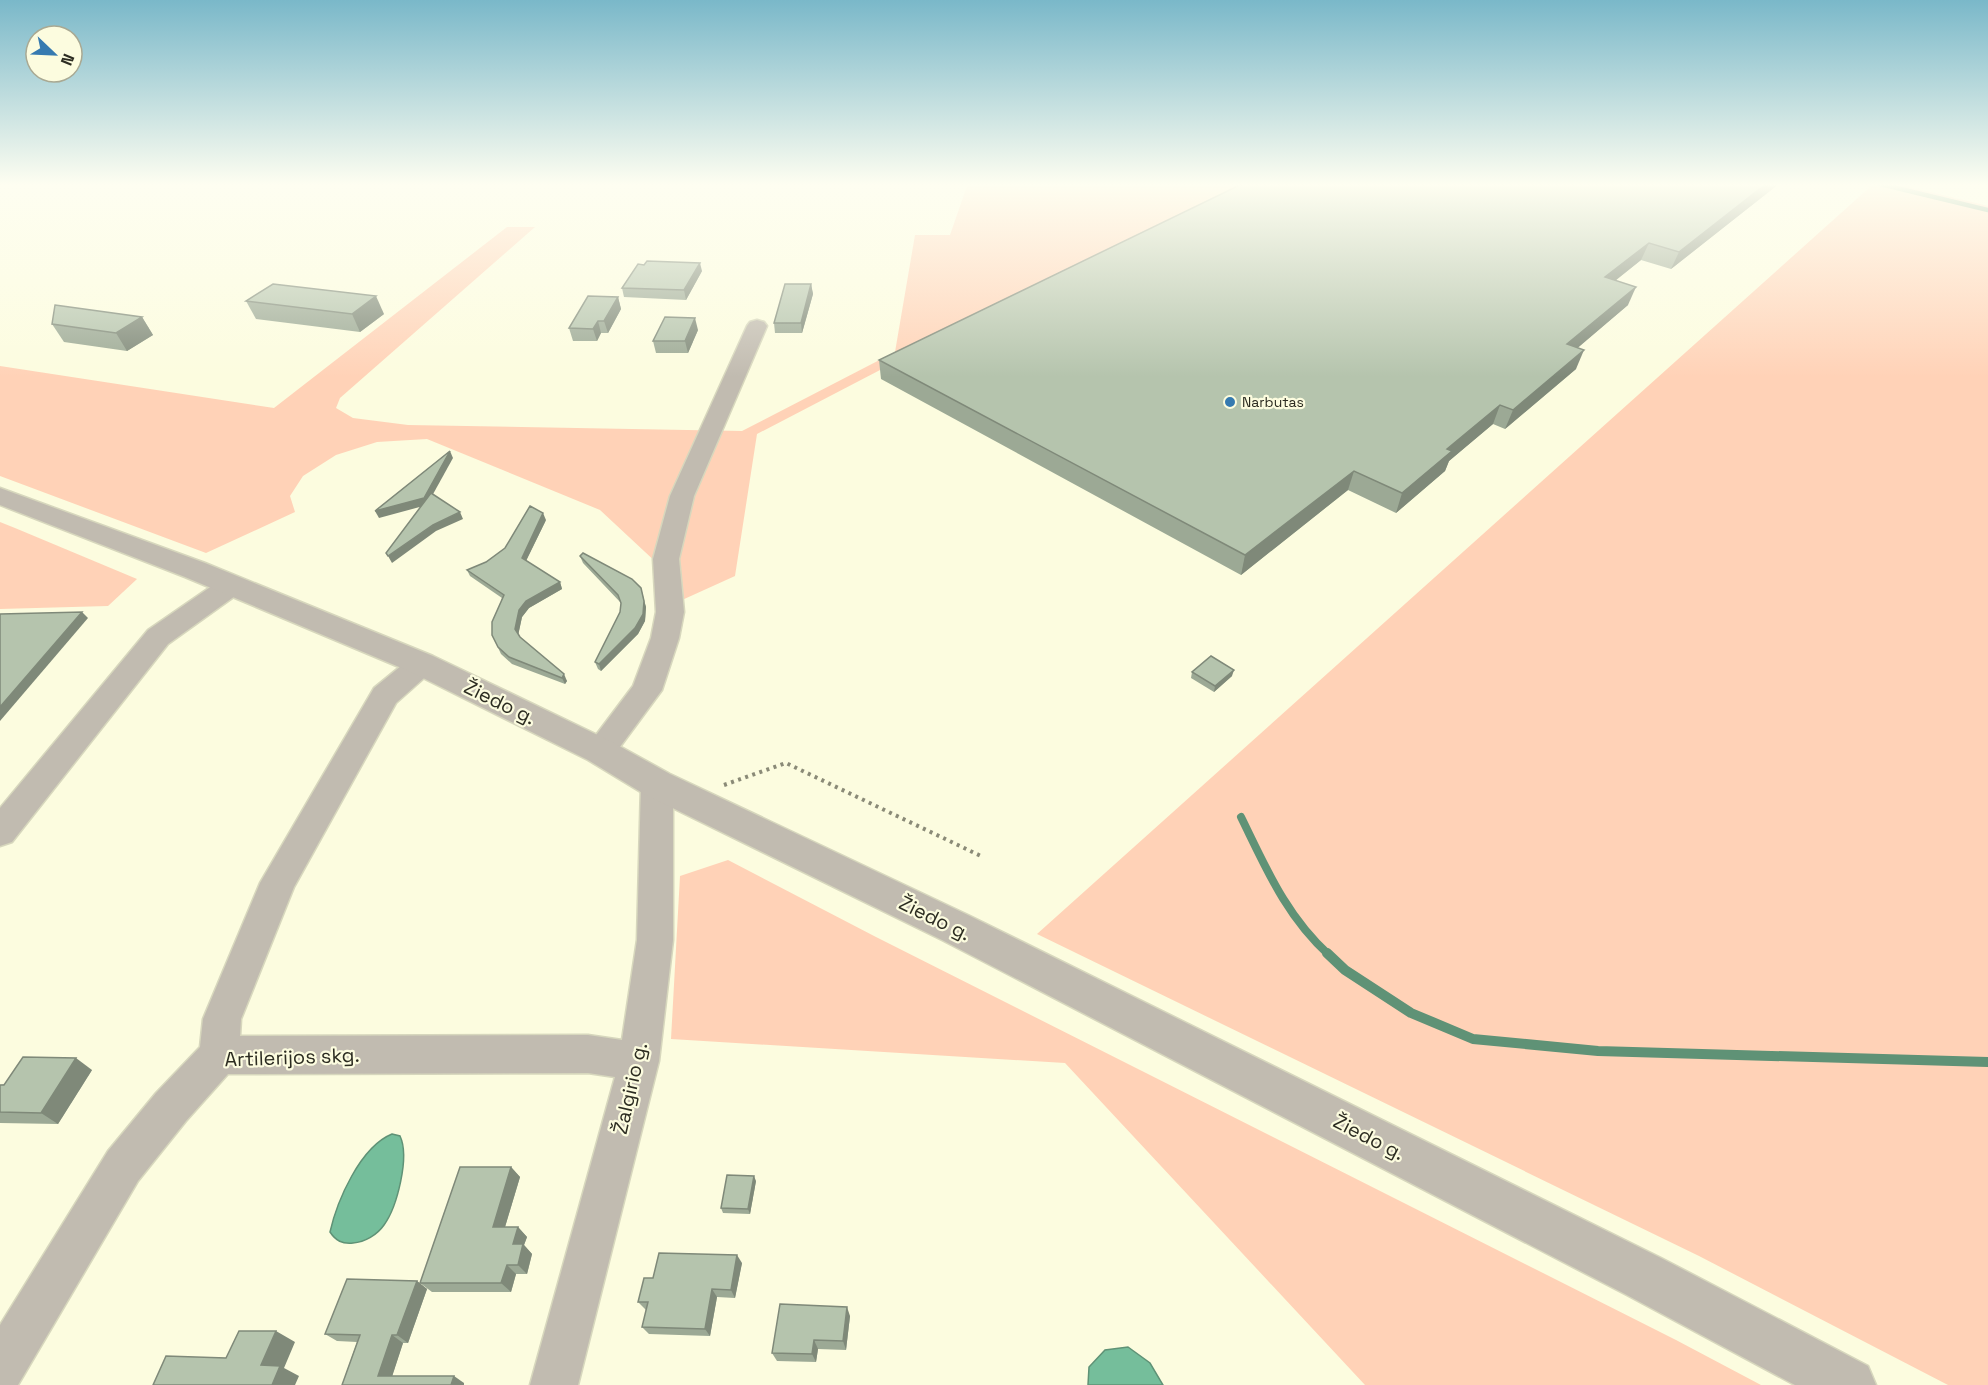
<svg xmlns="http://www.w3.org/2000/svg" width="1988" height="1385" font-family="'Space Grotesk',sans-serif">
  <rect width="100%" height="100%" fill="#fcfcdf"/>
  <g fill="#ffd2b7">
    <path d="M968,183H1255L905,357L757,434L735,576L660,610L659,565L600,510L427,439L377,442L336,455L303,476L290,496L295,512L206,553L0,476V366L274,408L507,227H535L340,398L336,408L353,418L408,425L742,431L895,352L915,235H950Z"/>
    <path d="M1857,183H1893L1988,206V1385H1948L1699,1256L1037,934L1870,187Z"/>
    <path d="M0,522L15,528L137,579L108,606L0,609Z"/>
    <path d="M728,860L876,937L1676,1340L1761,1385H1365L1065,1063L671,1039L680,876Z"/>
  </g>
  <g fill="#75be9b" stroke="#5f9276" stroke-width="1.5">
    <path d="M392,1134L400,1136C410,1157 397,1207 384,1225C377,1235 365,1242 353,1243C342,1244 336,1241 330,1232C337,1201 360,1147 392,1134Z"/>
    <path d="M1128,1347L1150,1363L1163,1385H1088L1089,1367L1105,1350Z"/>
  </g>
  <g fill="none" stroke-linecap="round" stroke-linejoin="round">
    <path stroke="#5f9276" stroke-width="4.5" d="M1876,183L1988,210"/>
    <path stroke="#5f9276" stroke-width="8" d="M1241,817C1266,868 1286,916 1329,955"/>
    <path stroke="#5f9276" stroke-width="10" d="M1327,953L1345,970L1411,1013L1473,1039L1598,1051L1988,1062"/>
    <g stroke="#d7d7bd" stroke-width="3">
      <g id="minor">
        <path d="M757,320L764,322L767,326L694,496L679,559L684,612L679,638L662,690L611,759L600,763L589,759L584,751L633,686L651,638L656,612L653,559L670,496L747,326L750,322Z"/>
        <path d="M232,576L242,579L246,585L242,591L168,644L12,842L0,846V808L148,630L222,579Z"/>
        <path d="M422,654L432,657L437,664L432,671L396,703L294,887L241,1019L240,1036L588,1035L622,1040L637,940L641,784L646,775L657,771L668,775L673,784V940L659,1061L578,1385H530L615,1077L588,1073L228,1074L186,1121L138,1181L18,1385H0V1325L108,1151L156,1093L200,1047L203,1019L260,883L374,688L412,657Z"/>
      </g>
    </g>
    <g stroke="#d7d7bd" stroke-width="3">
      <path id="tertiary" d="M0,488L205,563L433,656L612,742L670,774L970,916L1661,1258L1868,1366L1876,1385H1795L1625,1294L942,940L644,794L588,760L411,672L185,577L0,505Z"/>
    </g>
    <path stroke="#8a8a77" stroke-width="4" stroke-dasharray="3 4.5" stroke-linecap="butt" d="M724,785L786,763L983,857"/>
    <use href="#minor" fill="#c1bbb0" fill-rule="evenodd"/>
    <use href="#tertiary" fill="#c1bbb0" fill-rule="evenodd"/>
  </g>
  <g fill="#9ca995">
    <path d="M1244,183H1780L1671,269L1641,260L1615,281L1628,305L1577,348L1576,369L1505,429L1493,424L1449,461L1445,471L1396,513L1348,490L1241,575L881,379L879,360Z"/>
    <path d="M702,271L686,300L624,297L622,288Z"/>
    <path d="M811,284L813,294L802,333H775L774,323Z"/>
    <path d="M618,297L621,309L608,333H601L597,341H573L569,328Z"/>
    <path d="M246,301L384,314L360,332L256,319Z"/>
    <path d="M142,317L153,335L127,351L64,342L52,324Z"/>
    <path d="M698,330L688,353H656L653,341Z"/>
    <path d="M546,520L526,561L560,582L562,589L529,608L522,617L518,635L520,637L567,681L565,684L512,664L501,654L492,635L502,598L470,576L467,570L486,562Z"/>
    <path d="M580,556L641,588L646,607L645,621L638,634L601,671L598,669L595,662L620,612L621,603L583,563Z"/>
    <path d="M1192,672L1232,676L1214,692L1191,678Z"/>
    <path d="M92,1070L58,1124L0,1123V1085Z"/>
    <path d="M511,1167L520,1177L505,1227H518L527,1237L524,1245L532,1254L527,1274H516L511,1292H432L420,1283Z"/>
    <path d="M756,1181L750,1214L723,1213L721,1208Z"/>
    <path d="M742,1263L735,1298L717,1297L710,1336L649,1334L642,1327L646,1310L638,1302L653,1278Z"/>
    <path d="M417,1281L427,1289L408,1343H403L392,1376L464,1383L342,1385L357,1342L337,1341L325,1334Z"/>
    <path d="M850,1316L846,1350L818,1349L816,1362L777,1361L772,1353Z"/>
  </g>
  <g fill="#7f8979">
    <path d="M1767,183H1780L1671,269L1679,252Z"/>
    <path d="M1649,243L1641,260L1597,295L1605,277Z"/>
    <path d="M700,263L702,271L686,300L684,290Z"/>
    <path d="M811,284L813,294L802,333L801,323Z"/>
    <path d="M1636,287L1628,305L1560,363L1567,344Z"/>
    <path d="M376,296L384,314L360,332L352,314Z"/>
    <path d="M618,297L621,309L608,333L604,321Z"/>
    <path d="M142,317L153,335L127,351L116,333Z"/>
    <path d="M695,318L698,330L688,353L685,341Z"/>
    <path d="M598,321L601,333L597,341L593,329Z"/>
    <path d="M1584,350L1576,369L1505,429L1513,410Z"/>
    <path d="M1500,405L1493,424L1449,461L1445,471L1396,513L1402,493L1447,449Z"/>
    <path d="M450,451L453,458L427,505L379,518L375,511Z"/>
    <path d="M1354,471L1348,490L1241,575L1245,555Z"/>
    <path d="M460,512L463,519L436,531L392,563L388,556L433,525Z"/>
    <path d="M543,513L546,520L524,565L522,558Z"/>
    <path d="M560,582L562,589L529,608L522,617L518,636L515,629L519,610L526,601Z"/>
    <path d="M644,601L646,607L645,621L638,634L601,671L599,664Z"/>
    <path d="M82,612L88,618L0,721V707Z"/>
    <path d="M1234,670L1232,676L1214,692L1215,686Z"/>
    <path d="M564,674L567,681L565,684L562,678Z"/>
    <path d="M76,1058L92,1070L58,1124L41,1113Z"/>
    <path d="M511,1167L520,1177L502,1237L493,1227Z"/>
    <path d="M754,1176L756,1181L750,1214L748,1209Z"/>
    <path d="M518,1227L527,1237L524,1245L532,1254L527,1274L518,1265L513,1244Z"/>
    <path d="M737,1255L742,1263L735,1298L731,1290Z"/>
    <path d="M507,1265L516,1274L511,1292L501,1283Z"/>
    <path d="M417,1281L427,1289L408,1343L397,1335Z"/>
    <path d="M712,1289L717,1297L710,1336L705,1329Z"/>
    <path d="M847,1307L850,1316L846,1350L843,1341Z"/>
    <path d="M276,1331L295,1342L284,1368L299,1376L295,1385H272L261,1365Z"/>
    <path d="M392,1335L403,1343L390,1383L378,1376Z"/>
    <path d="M814,1340L818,1349L816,1362L812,1354Z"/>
    <path d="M454,1376L464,1383V1385H451Z"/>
  </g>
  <g fill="#b5c4ad" stroke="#7f8979" stroke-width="1.5">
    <path d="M1244,183H1767L1679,252L1649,243L1605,277L1636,287L1567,344L1584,350L1513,410L1500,405L1447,449L1452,451L1402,493L1354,471L1245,555L879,360Z"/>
    <path d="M647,261L700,263L684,290L622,288L638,264L644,265Z"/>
    <path d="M273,284L376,296L352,314L246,301Z"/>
    <path d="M785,284H811L801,323H774Z"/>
    <path d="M588,296L618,297L604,321H598L593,329L569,328Z"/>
    <path d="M55,305L142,317L116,333L52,324Z"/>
    <path d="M665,317L695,318L685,341H653Z"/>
    <path d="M450,451L424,498L375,511Z"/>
    <path d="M431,493L460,512L433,525L388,556L386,553Z"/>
    <path d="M530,506L543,513L522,558L560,582L526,601L519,610L515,629L520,637L564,674L562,678L509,657L498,647L492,635V622L504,595L467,570L486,562L505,548Z"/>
    <path d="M583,553L632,579L641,588L644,601L643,614L635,628L599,664L595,662L620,612L621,603L618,595L580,556Z"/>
    <path d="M82,612L0,707V614Z"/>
    <path d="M1211,656L1234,670L1215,686L1192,672Z"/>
    <path d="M23,1057L76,1058L41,1113L0,1112V1085H4Z"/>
    <path d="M460,1167H511L493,1227H518L513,1244H523L518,1265H507L501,1283H420Z"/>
    <path d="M727,1175L754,1176L748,1209L721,1208Z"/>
    <path d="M659,1253L737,1255L731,1290L712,1289L705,1329L642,1327L648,1302H638L644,1278H653Z"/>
    <path d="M347,1279L417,1281L397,1335H392L378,1376H454L451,1385H342L360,1335L325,1334Z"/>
    <path d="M780,1304L847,1307L843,1341L814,1340L812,1354L772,1353Z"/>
    <path d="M239,1331H276L261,1365L280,1366L272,1385H153L166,1356L226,1358Z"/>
  </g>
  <linearGradient id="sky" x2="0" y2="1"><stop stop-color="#7ab8c9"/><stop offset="0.49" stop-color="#fefef1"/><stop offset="1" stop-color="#fefef1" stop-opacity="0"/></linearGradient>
  <rect width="1988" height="377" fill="url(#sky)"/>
  <circle fill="#367ab0" stroke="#fcfcdf" stroke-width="2" cx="1230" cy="402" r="6"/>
  <g text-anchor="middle" stroke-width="4.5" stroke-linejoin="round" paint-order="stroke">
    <g font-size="14" fill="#2c2c21" stroke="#fcfcdf" text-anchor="start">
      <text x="1242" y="407">Narbutas</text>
    </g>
    <g font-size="20" fill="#2c2c21" stroke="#fcfcdf">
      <text transform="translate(500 702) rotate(26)" y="7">Žiedo g.</text>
      <text transform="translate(935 918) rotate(26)" y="7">Žiedo g.</text>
      <text transform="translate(292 1057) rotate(-2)" y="7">Artilerijos skg.</text>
      <text transform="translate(630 1088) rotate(-77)" y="7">Žalgirio g.</text>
      <text transform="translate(1369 1137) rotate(27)" y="7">Žiedo g.</text>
    </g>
  </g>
  <g transform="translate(54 54) rotate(113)"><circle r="28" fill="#fcfcdf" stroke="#a9a993" stroke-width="1.5"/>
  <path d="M0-4.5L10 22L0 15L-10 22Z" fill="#367ab0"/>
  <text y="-9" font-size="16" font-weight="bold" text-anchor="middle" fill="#2c2c21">N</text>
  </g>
</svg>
